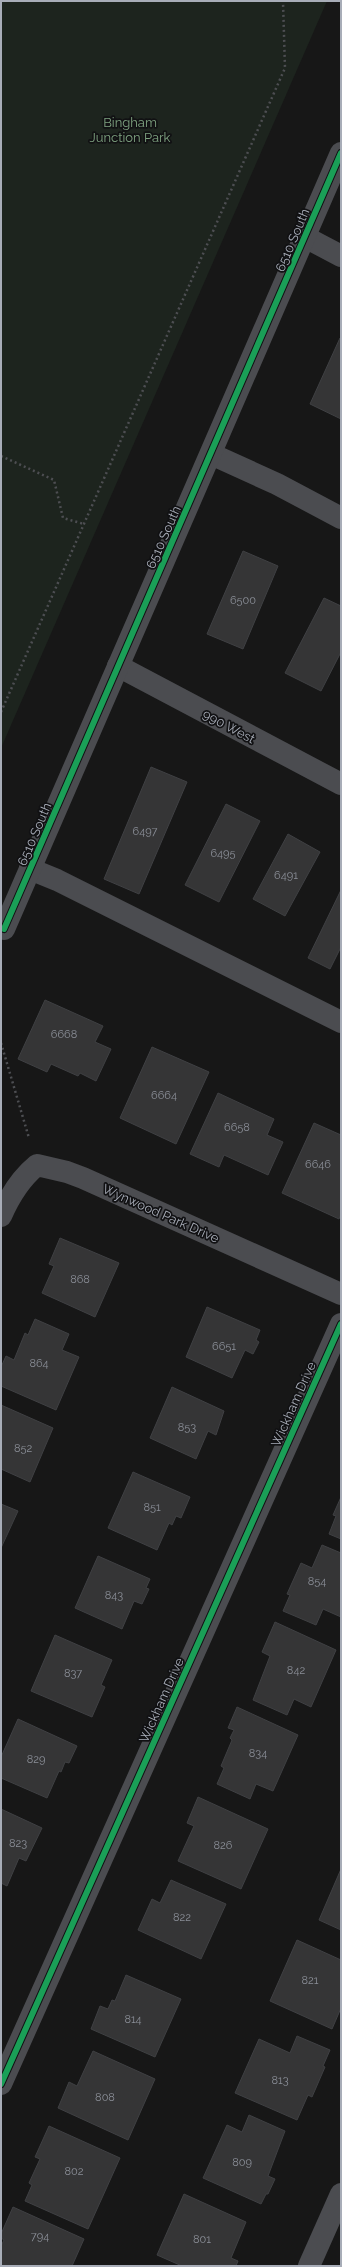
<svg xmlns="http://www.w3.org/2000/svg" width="342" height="2267" font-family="Raleway,sans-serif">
  <rect width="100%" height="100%" fill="#171717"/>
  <path fill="#1d241e" d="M1,1H327L1,748Z"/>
  <g fill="#353536" stroke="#3f4043">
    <path d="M340,338H341V419L310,404Z"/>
    <path d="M243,551L278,566L243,649L207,634Z"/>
    <path d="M324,598L341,606V652L321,691L285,673Z"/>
    <path d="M151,767L187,782L139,894L104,879Z"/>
    <path d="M226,804L260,821L219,902L185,885Z"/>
    <path d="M288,834L320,852L285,916L253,899Z"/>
    <path d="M341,890V947L330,969L308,958Z"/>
    <path d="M45,1000L103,1026L95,1042L111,1049L96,1081L80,1073L78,1076L51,1064L47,1072L18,1059Z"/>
    <path d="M152,1047L209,1072L176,1144L120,1118Z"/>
    <path d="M218,1093L274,1119L267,1135L283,1142L268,1175L224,1155L219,1167L190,1154Z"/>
    <path d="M314,1123L341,1135V1214L339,1219L282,1193Z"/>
    <path d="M60,1238L119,1263L95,1317L42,1293L54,1266L49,1264Z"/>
    <path d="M207,1307L260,1330L256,1340L259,1342L253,1354L245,1350L232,1378L186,1357Z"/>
    <path d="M35,1319L69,1334L62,1350L79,1357L56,1410L1,1386V1367L6,1356L14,1360L25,1333L28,1335Z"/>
    <path d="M172,1387L224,1411L216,1435L208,1431L196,1459L150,1438Z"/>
    <path d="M1,1405L53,1428L30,1482L1,1469Z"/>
    <path d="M133,1472L190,1497L181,1518L176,1516L172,1525L169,1523L157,1550L108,1528Z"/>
    <path d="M341,1497V1539L329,1534L336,1516L333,1515Z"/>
    <path d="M1,1504L18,1511L1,1548Z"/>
    <path d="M322,1545L341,1553V1617L323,1609L316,1625L283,1611L290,1595L287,1594L301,1563L312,1568Z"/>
    <path d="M98,1556L150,1579L146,1588L149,1589L142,1604L134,1601L122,1629L75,1608Z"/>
    <path d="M275,1622L336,1650L311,1707L294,1699L287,1715L253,1700L270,1656L262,1652Z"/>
    <path d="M55,1635L112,1660L101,1685L105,1687L92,1717L31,1691Z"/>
    <path d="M237,1707L298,1735L273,1791L256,1784L250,1799L217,1784L224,1768L221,1766L232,1740L230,1738L234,1730L228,1728Z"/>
    <path d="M18,1719L77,1746L69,1763L65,1762L61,1772L59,1771L47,1798L1,1778V1757Z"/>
    <path d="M198,1797L268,1829L241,1889L178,1861L194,1826L187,1823Z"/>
    <path d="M1,1809L42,1828L26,1861L19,1858L7,1886L1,1883Z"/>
    <path d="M341,1869V1930L319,1920Z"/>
    <path d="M171,1880L226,1904L201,1959L138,1930L152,1899L160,1903Z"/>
    <path d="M297,1940L341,1960V2008L332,2029L270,2001Z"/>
    <path d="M126,1975L181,1999L155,2057L91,2029L100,2006L108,2009L112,2000L115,2001Z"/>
    <path d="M297,2036L330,2050L323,2066L325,2067L312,2097L308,2095L297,2120L235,2093L259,2039L290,2053Z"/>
    <path d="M93,2051L155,2079L128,2140L58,2108L69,2082L77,2086Z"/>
    <path d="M249,2115L285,2131L268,2176L275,2179L268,2194H266L261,2204L203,2178L227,2125L242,2132Z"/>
    <path d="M49,2126L120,2158L88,2229L25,2201L32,2185L29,2183L40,2159L35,2157Z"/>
    <path d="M184,2194L246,2222L231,2258L238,2261L236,2266H182L157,2255Z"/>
    <path d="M13,2207L84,2239L72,2266H1V2246L4,2240L1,2238V2234Z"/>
  </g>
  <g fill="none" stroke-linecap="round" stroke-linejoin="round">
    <g stroke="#4d4e52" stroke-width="2.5" stroke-dasharray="2 3" stroke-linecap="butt">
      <path d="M1,456L54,480L63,518L84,524"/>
      <path d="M1,712L285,68L283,1"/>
      <path d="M1,1043L29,1138"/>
    </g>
    <g stroke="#4b4c50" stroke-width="22">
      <path d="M305,237L341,256"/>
      <path d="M211,454L277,484L341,518"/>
      <path d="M118,666L341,784"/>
      <path d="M30,869L57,880L341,1022"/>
      <path d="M4,929L341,153"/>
      <path d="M1,1216C10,1195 20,1179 37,1165L67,1172L83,1178L341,1294"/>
      <path d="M1,2084L341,1324"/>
      <path d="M309,2266L341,2194"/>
    </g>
    <g stroke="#111113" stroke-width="8">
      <g id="cycleway">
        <path d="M4,929L341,153"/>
        <path d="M1,2084L341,1324"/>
      </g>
    </g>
    <use href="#cycleway" stroke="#1a9f57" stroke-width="6"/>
  </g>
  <g text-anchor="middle" stroke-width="3.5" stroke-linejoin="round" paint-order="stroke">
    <g font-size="11" fill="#8b8f98">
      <text x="243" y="604">6500</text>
      <text x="145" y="835">6497</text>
      <text x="223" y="857">6495</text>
      <text x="286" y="879">6491</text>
      <text x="64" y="1038">6668</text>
      <text x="164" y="1099">6664</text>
      <text x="237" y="1131">6658</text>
      <text x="318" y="1168">6646</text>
      <text x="80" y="1283">868</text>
      <text x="224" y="1350">6651</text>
      <text x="39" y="1367">864</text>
      <text x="187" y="1431">853</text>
      <text x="23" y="1452">852</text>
      <text x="152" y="1511">851</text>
      <text x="317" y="1585">854</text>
      <text x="114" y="1599">843</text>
      <text x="296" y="1674">842</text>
      <text x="73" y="1677">837</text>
      <text x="258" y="1757">834</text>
      <text x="36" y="1763">829</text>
      <text x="18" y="1847">823</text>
      <text x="223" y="1849">826</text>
      <text x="182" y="1921">822</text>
      <text x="310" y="1984">821</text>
      <text x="133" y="2023">814</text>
      <text x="280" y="2084">813</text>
      <text x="105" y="2101">808</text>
      <text x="242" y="2166">809</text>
      <text x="74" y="2175">802</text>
      <text x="40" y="2240">794</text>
      <text x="202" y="2243">801</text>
    </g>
    <g font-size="13" fill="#7fa381" stroke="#111113">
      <text x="130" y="127">Bingham<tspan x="130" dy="15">Junction Park</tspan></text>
    </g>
    <g font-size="13" fill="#a8adb8" stroke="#111113">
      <text transform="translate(292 240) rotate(-67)" y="5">6510 South</text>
      <text transform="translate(163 537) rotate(-66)" y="5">6510 South</text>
      <text transform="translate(229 726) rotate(28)" y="5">990 West</text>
      <text transform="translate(34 834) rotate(-67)" y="5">6510 South</text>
      <text transform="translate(161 1213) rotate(24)" y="5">Wynwood Park Drive</text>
      <text transform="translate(293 1404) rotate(-66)" y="5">Wickham Drive</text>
      <text transform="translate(161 1700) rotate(-66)" y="5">Wickham Drive</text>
    </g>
  </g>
  <rect width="342" height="2267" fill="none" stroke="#a8adb8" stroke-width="4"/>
</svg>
